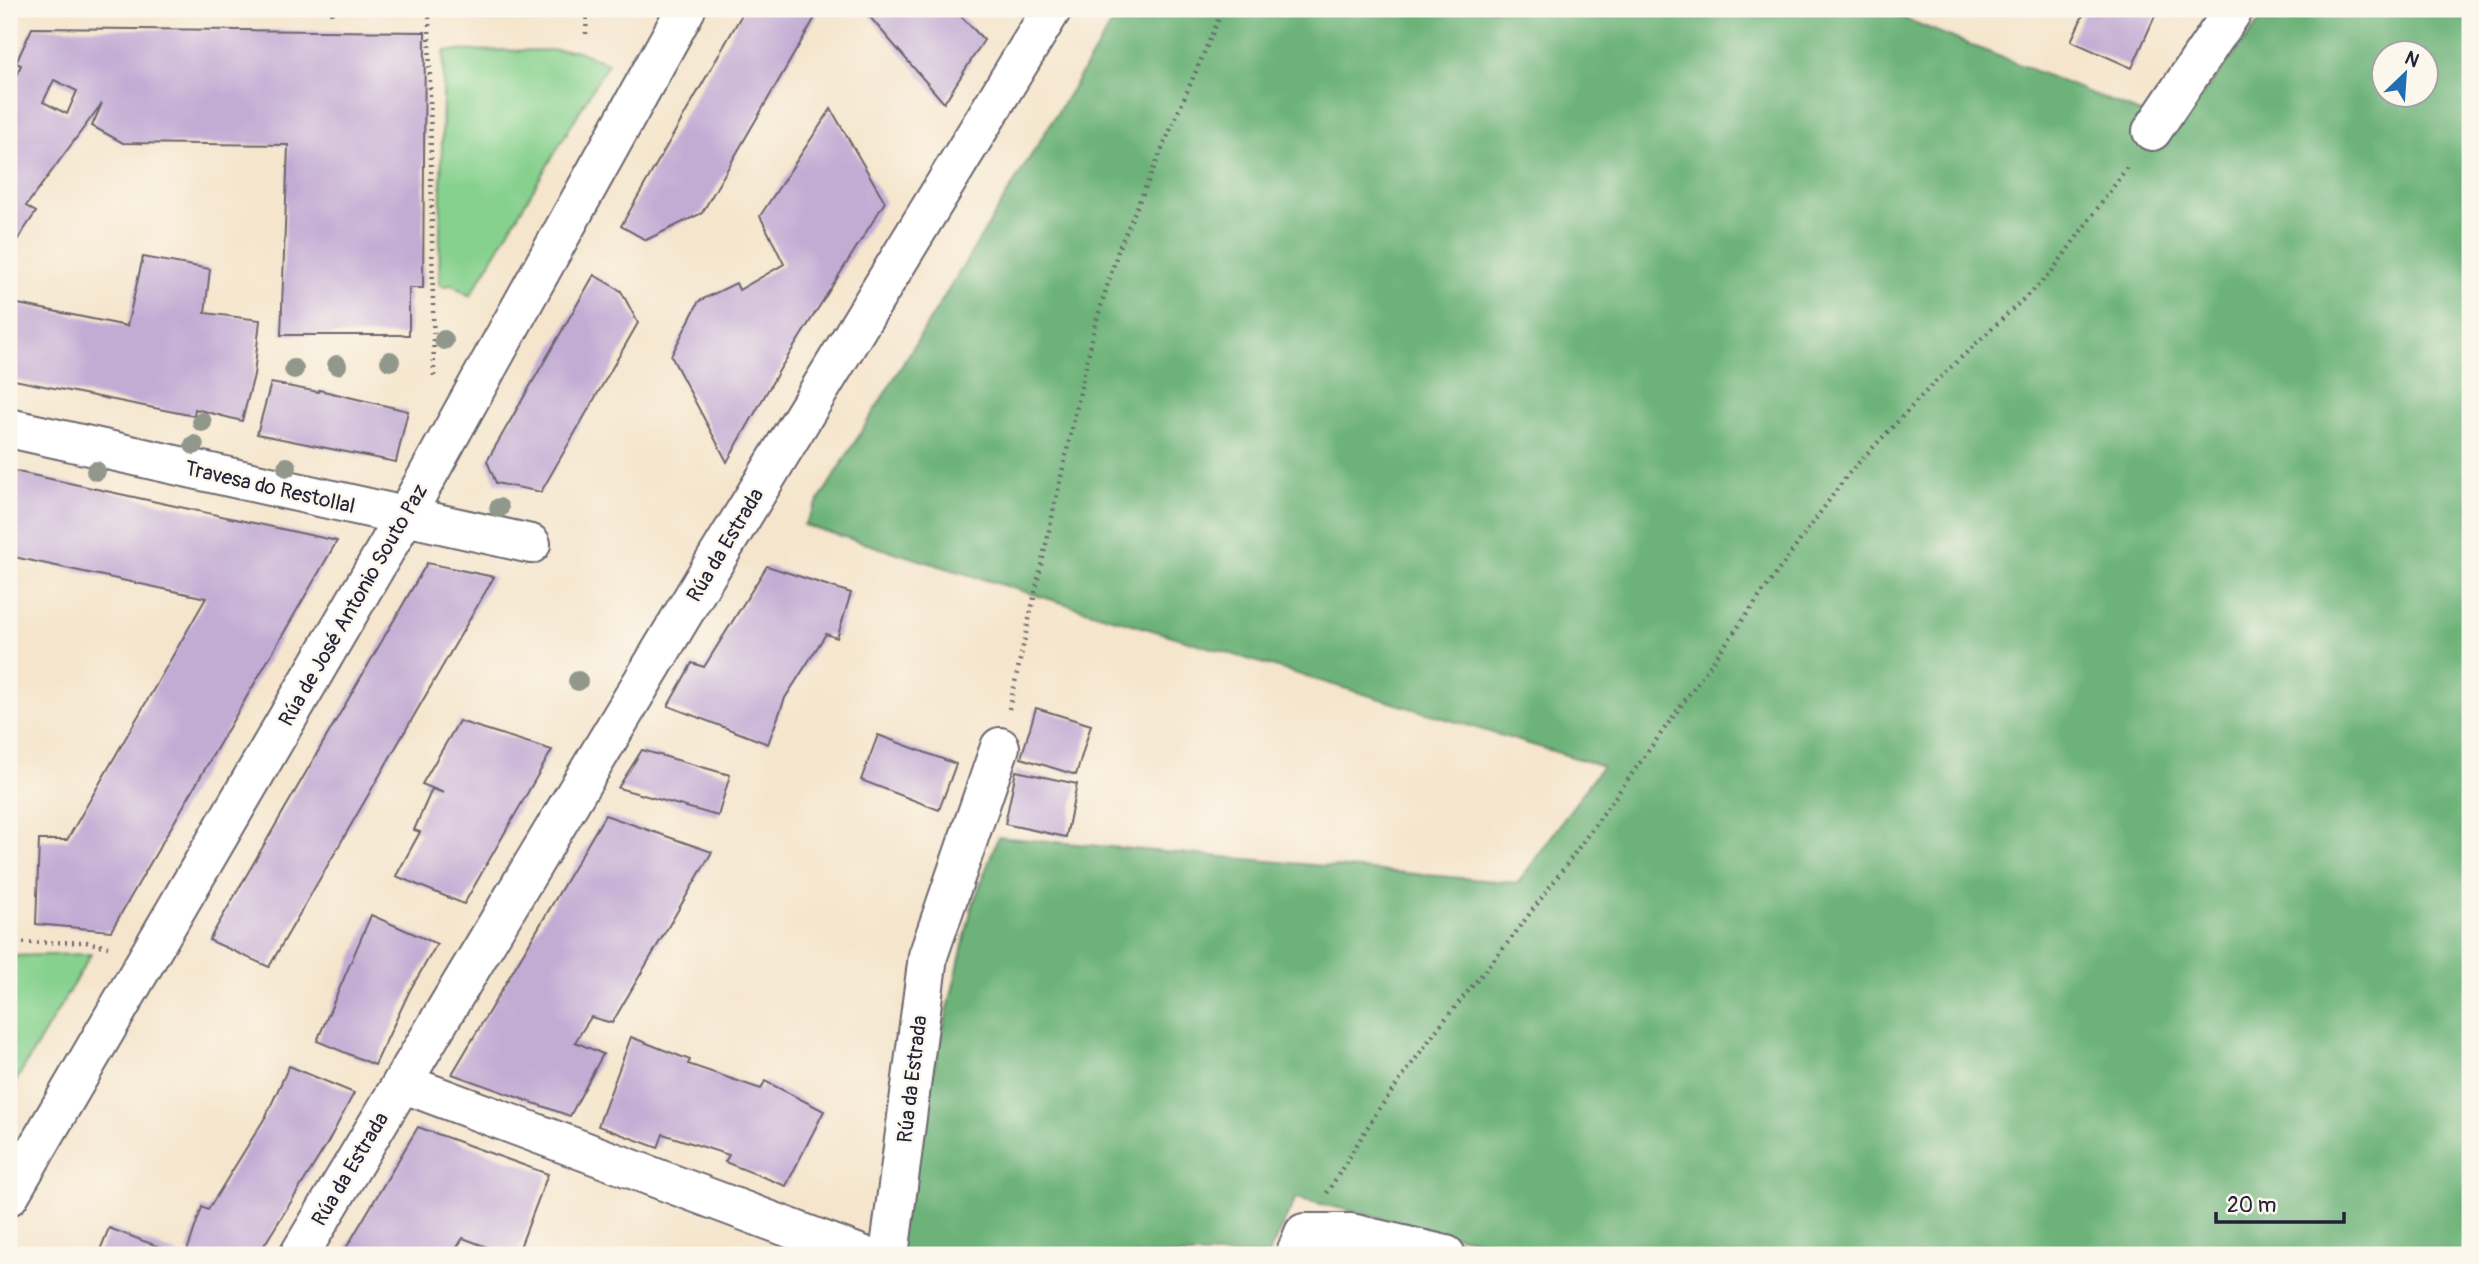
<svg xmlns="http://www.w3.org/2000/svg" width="2479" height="1264" font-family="Pangolin,sans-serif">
  <rect width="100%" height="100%" fill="#fbf7ec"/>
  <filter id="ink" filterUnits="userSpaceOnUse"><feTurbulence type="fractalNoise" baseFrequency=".0143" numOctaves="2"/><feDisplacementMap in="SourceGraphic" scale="14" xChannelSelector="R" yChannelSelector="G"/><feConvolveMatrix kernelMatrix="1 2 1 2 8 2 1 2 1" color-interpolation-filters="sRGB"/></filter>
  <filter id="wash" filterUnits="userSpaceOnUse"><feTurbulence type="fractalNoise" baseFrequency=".00686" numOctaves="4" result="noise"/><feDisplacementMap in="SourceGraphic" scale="28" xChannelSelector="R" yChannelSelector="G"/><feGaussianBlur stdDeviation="1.57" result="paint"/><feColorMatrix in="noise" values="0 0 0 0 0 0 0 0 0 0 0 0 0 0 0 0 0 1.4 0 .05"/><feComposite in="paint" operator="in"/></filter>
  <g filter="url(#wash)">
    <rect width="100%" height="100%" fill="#f5e5cc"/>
    <g fill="#87d18e" stroke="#547a64" stroke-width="2">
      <path d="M575,50L608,63L470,296L451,284L445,287L439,284L444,51Z"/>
      <path d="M91,954L9,1093V956Z"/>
    </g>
    <path fill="#6db379" stroke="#486a5a" stroke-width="2" fill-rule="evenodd" d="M1121,9H1881L2140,113L2188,114L2269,9H2470V1255H1539L1296,1198L1268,1255H890L972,907L998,837L1518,883L1602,766L804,525ZM2384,52H2426V94H2384Z"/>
    <g id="blocks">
      <g fill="#c3acd4" fill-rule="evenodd">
        <path d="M745,9H820L702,213L646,240L621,226Z"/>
        <path d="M863,9H954L984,40L944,103Z"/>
        <path d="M2086,9H2158L2132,68L2071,41Z"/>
        <path d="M32,28L425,32L423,288H409V335H281L288,145L123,143L92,126L102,103L26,206L36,212L9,252V93L21,65L16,63ZM54,80L77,91L67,114L43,102Z"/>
        <path d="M831,109L885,202L780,369L727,462L671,356L699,301L736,283L739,290L784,264L760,216Z"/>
        <path d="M143,257L210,269L205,313L260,320L254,375L242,421L195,409L194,416L9,379V311L13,303L127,326Z"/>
        <path d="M594,275L621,291L638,323L541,492L496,483L487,461Z"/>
        <path d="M271,383L318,392L319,390L408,411L396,462L257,434Z"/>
        <path d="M9,470L337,541L111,931L36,924L39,840H67L206,598L9,556Z"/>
        <path d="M427,563L494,577L269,967L209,940Z"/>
        <path d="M767,566L851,593L837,638L826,634L785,698L768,744L668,706L692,663L704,667Z"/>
        <path d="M1036,708L1091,725L1076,775L1021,758Z"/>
        <path d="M459,721L552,750L464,904L396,876L420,832L414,830L432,789L444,793L422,784Z"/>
        <path d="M878,735L956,764L939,810L861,780Z"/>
        <path d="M642,750L730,775L718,816L618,788Z"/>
        <path d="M1016,771L1077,784L1066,837L1005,824Z"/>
        <path d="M605,815L712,852L612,1023L591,1017L575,1042L603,1054L570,1116L452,1074Z"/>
        <path d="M371,915L437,944L410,990L375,1065L317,1041Z"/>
        <path d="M631,1037L690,1060L688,1064L761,1089L765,1081L824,1111L786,1186L725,1162L729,1155L663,1134L658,1148L598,1126Z"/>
        <path d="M289,1066L354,1093L327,1144L258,1255H195L187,1251L202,1207L208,1210L266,1116Z"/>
        <path d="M418,1127L548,1174L517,1255H508L463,1238L452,1255H342Z"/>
        <path d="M109,1228L181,1255H98Z"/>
      </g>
    </g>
  </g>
  <g filter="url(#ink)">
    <use href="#blocks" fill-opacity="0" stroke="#6c666e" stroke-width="2"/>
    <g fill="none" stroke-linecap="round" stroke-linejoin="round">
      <g stroke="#6c666e" stroke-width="42">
        <g id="street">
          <path d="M2152,131L2234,9"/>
          <path d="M9,428L531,544"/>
          <path d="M402,1083L862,1255"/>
          <path d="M9,1196L404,518L686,9"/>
          <path d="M299,1255L704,579L1052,9"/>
          <path d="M889,1255L928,956L1000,747"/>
          <path d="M1295,1255L1304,1233H1351L1446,1255"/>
        </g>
      </g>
      <g stroke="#6c666e" stroke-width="4.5" stroke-dasharray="2 5" stroke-linecap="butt">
        <path d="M332,15V9"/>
        <path d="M429,17L434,377"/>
        <path d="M586,34L587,9"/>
        <path d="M1009,709L1095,325L1119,248L1223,9"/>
        <path d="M9,943L86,942L108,947"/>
        <path d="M1327,1193L1377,1112L1438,1028L1510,940L1564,868L1848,474L1933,384L2050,274L2129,165"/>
      </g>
      <use href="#street" stroke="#fff" stroke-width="38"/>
    </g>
    <g fill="#91978a">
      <circle cx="444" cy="340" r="10"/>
      <circle cx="390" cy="361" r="10"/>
      <circle cx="337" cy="365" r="10"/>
      <circle cx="294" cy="369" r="10"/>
      <circle cx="202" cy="422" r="10"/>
      <circle cx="194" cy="445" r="10"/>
      <circle cx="287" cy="467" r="10"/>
      <circle cx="96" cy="471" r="10"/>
      <circle cx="499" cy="508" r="10"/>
      <circle cx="578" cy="681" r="10"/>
    </g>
  </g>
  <g text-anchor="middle" stroke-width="5" stroke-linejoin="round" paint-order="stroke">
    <g font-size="21" fill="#22223b" stroke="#fbf7ec">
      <text transform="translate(270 487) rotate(13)" y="7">Travesa do Restollal</text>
      <text transform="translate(725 545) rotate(-59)" y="7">Rúa da Estrada</text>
      <text transform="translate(353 605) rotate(-60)" y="7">Rúa de José Antonio Souto Paz</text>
      <text transform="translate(912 1079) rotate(-83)" y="7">Rúa da Estrada</text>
      <text transform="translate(350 1169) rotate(-59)" y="7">Rúa da Estrada</text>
    </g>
  </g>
  <rect width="2479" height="1264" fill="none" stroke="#fbf7ec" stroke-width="35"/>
  <g transform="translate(2405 74) rotate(25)"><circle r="33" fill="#fbf7ec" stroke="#a4a2a5" stroke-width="2"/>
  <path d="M0-5L12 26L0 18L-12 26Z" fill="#1f6fb2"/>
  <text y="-10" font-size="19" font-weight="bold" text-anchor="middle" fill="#22223b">N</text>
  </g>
  <path d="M2216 1212v10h128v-10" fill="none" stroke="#22223b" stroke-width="3.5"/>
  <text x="2227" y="1212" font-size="21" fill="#22223b" stroke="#fbf7ec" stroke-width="5" paint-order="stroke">20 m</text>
</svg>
